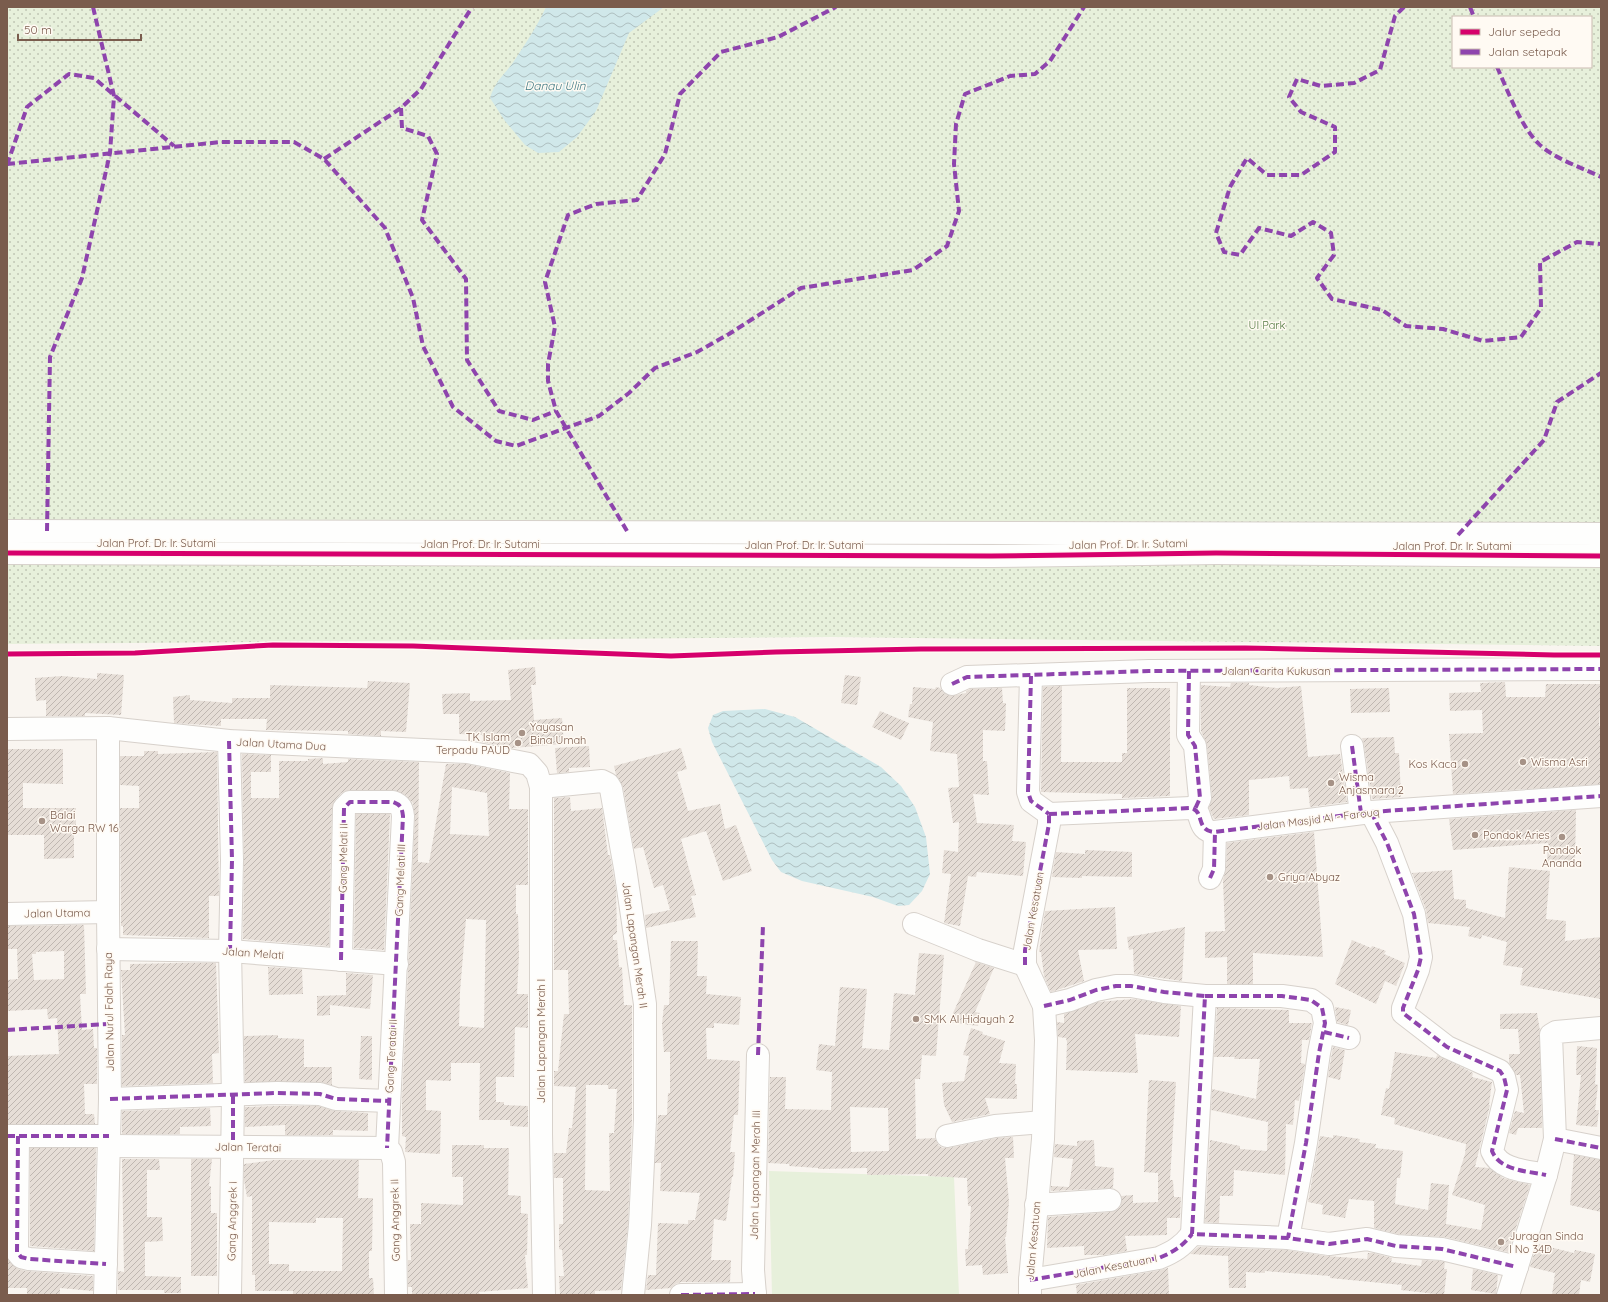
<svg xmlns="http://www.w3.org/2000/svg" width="1608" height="1302" font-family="Quicksand,sans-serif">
  <defs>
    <pattern id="park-dots" width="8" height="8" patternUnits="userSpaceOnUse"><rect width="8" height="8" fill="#e7f0db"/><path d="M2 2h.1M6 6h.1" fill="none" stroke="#c0c6b4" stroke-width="1.8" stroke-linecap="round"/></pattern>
    <pattern id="water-waves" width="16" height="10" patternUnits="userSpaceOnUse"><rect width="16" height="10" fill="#d0e8ea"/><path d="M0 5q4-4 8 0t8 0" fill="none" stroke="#aebfc0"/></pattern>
    <pattern id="building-hatch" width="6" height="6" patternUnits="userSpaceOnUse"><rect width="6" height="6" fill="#e6ded7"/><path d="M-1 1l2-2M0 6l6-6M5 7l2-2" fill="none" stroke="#bfb7b1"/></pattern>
  </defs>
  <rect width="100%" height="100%" fill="#f9f5f0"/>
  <path fill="#e7f0db" d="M769,1171L954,1177L959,1295H772Z"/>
  <path fill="url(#park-dots)" fill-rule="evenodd" d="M7,7H1601V646L833,637L7,644ZM1453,17H1591V67H1453Z"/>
  <g fill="url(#water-waves)">
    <path d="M546,7H664L629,33L596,111L577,137L559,152L538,153L525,145L505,121L490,98C495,82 502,77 512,64C524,46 537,27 546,7Z"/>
    <path d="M765,709L795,717L881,767L901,786L915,807L926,837L930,874L922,891L909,905L898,906L873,897L802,881L781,872L772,860L712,742L708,728L713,715L723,711Z"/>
  </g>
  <g fill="url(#building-hatch)" fill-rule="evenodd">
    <path d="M535,667L536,685H531L534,720L562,718L564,744L512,748L482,742V735L459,734V714H443L442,694L470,693V701L511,700L508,670Z"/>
    <path d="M97,673L124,675L121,715L85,713V716H46V700L36,701L35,678L62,676L97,679Z"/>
    <path d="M845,675L861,677L857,705L841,703Z"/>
    <path d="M368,681L410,683L406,732L381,731V736L348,734V731L266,730L267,719H221V726L174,723L173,697L190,695V700L232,703V698H270V685L367,688Z"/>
    <path d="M1505,682L1506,697H1545L1546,684H1601L1599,726H1601V784L1453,794L1449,734L1483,733L1482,710L1450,711L1449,693L1481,692L1480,683Z"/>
    <path d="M1231,683H1249V685L1277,688L1301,686L1308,757L1340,754L1347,802L1310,807L1308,788L1290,789L1289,776L1249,780V815L1214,819L1209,808L1212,797L1207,745L1201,731V685L1230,687Z"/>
    <path d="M1062,686L1061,762H1122V753H1127V688H1170V796L1122,798V794L1041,792L1043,687Z"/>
    <path d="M913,687L935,689L936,687L940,688L945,694L951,696L966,693V691L970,689L1002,688L1003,703H1006L1005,731L983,730V761H987L989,795L973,794L977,823L1014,825L1012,841L1026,842L1023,876L977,872L976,877L968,876L960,926L944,923L951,874L942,873L944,850L958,852L959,822L953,823L948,788L959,787L957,754L930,751L933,722L908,717L910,704H912Z"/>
    <path d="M1389,688L1390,712L1351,713L1350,689Z"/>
    <path d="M880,711L909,723L901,740L872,727Z"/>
    <path d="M1394,737L1395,753H1399L1401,797L1372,799L1364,744L1362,738Z"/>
    <path d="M589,746L590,767L569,768V772L557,773L555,748Z"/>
    <path d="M681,748L687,769L677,772L688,811L720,804L725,829L736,825L752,871L723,881L706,831L681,839L696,895L691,896L696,917L646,928L645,915L670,910L663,885L654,888L643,847L634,849L623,787L616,775L614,766Z"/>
    <path d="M7,749H63V784L23,783V808H76V835H74V858L44,859V835H8Z"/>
    <path d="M144,751H158V754L217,752L219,896H209V938L123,935V926H121L120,808H139V786L120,785V756H144Z"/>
    <path d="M242,754L271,755V772H251V798H279V761H308V759L323,758V764L348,762V759L419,762L418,862L429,863L446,764H466L510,773L509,809H528V885H516V914H518L519,955L517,994H528V1028L515,1027L514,1077H496V1102H504V1105L528,1106V1127L510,1126V1120H479L480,1063H451V1081L426,1080V1110L441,1111L440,1154L405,1152L406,1137L402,1136V1100L415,817L413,803L406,795L393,790H350L341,793L335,800L332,808L329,946L243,939L244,860ZM452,787L487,793L489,836L450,834ZM466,919L486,920L484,1028L459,1026L460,992Z"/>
    <path d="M570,797L571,811L602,808L608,855H610L616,890L617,932L616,934L613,935V940H617L619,967H622L624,1005H632V1120L628,1224L621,1290L595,1291V1295H560L559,1276H564L562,1250L559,1249V1224H563V1178H554V1153H566L569,1128H572L576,1087L554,1086V1071H558L564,1014H569L568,970H554V798ZM586,1085H608V1089H617L614,1133H609L610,1191L585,1190Z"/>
    <path d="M1576,810L1575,863L1547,862L1548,843L1453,850L1449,819Z"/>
    <path d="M356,814H390L384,950L354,948Z"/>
    <path d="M1314,832L1323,957L1253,953V984H1227V957L1205,958V932L1225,931L1223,880L1226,869L1227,843Z"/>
    <path d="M1085,850L1132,852V877L1082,876V878L1052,877L1056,852L1085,854Z"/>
    <path d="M1509,867L1550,871L1546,919L1566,921L1565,941L1601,937V999L1520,985L1523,968L1503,965L1507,942L1482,935L1481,939L1468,936L1470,927L1428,923L1426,910L1412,873L1452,870L1454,899L1466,900V908L1505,918Z"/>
    <path d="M1115,907L1117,949L1078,950L1084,981L1051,992L1044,976L1041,952H1039L1045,911Z"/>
    <path d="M84,925L86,994H80L82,1030L93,1029L94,1048H97V1084H84L85,1114H94L95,1124H7V1056L59,1054L57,1018L48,1019L47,1009L7,1011V980L18,979L17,949H7V926ZM64,951V979L34,980L32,954H36V952Z"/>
    <path d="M1185,927L1182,981L1134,974L1133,949L1129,950L1127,937Z"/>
    <path d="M1352,940L1371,948L1372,946L1386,951L1384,954L1405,963L1396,986L1385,981L1376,1004L1335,984Z"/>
    <path d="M671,941H698L697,976H707L706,994L741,997L739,1025L714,1023V1028H706L707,1059L740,1061L738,1115H734L730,1152H735L733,1177H732L726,1221L714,1219L711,1260H731L730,1282H681L675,1284L671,1288L646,1290L648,1275H656L658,1223L688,1224V1220H695L700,1193L660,1191L661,1163H655L658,1115H667L668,1093H670V1052H664L662,1024L664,1005H669Z"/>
    <path d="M919,953L944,955L936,1056L922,1055L920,1079H915L916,1139L935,1138L938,1145L943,1148H949L997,1138L1013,1137L1014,1158H1005L1009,1202L1006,1237H1005L1008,1273L983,1275L982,1265L966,1266L965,1249H968L971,1206H968L967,1178L928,1176V1174L867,1175V1168L818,1169V1168L789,1166V1164L768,1163L770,1077H786L785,1109L831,1110L832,1072L816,1070L819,1044L835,1046L840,987L867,989L862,1048L889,1050L894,993L915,995ZM850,1107L888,1108L889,1151L851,1152Z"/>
    <path d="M976,962L994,968L975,1012L980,1013L978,1026L949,1022Z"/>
    <path d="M180,963H216L219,1053L212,1054L213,1083L122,1086V1035H125L121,970H130V964Z"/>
    <path d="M268,967L302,969L303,994L269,995Z"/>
    <path d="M346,973L373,975L370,1009L330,1005V1015L317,1016V996L346,995Z"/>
    <path d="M1133,999L1181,1006L1179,1037L1135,1034L1138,1073L1066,1070L1067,1042L1066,1038L1058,1037L1057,1022L1064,1023V1014L1098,1002Z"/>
    <path d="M1335,1007L1351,1010L1348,1025L1337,1022Z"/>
    <path d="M1217,1008L1289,1010V1023H1312L1309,1040H1302L1301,1063L1305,1064L1299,1101L1295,1100L1293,1125L1286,1124L1285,1175L1234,1170L1233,1196H1220L1219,1223L1205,1222L1210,1140L1240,1146V1149L1267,1151L1268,1122L1211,1110L1212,1089L1256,1099L1260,1059H1234L1235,1057H1214Z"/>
    <path d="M1537,1013L1540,1031L1542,1128H1518L1516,1135L1509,1133L1515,1111L1524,1113L1520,1075H1516L1509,1063V1054H1520L1518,1029H1500V1014Z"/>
    <path d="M971,1028L983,1032L982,1034L1005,1041L999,1063L1016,1064L1015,1084H1017V1099L985,1098L990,1114L952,1122L944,1105L942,1083L964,1081L969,1056L963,1055Z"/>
    <path d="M278,1035V1038L304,1039V1067H332V1085L320,1082H245L244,1036Z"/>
    <path d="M361,1036H372V1080L359,1079Z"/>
    <path d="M1577,1046L1597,1048L1595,1084L1598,1085L1595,1110H1599L1597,1127L1576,1125L1581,1075H1576Z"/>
    <path d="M1333,1047L1345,1050L1340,1080L1328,1077Z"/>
    <path d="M1395,1052L1436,1058L1437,1055L1473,1073L1472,1077L1492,1082L1489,1105H1490L1475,1167L1489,1168L1503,1178L1530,1185L1508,1252L1445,1237L1398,1234L1374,1228V1201L1349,1199L1345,1218L1322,1214L1323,1205L1308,1202L1320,1136L1333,1138V1135L1360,1139L1359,1142L1376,1144L1375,1148L1403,1151L1400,1178H1397L1395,1204L1428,1210L1431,1183L1449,1185L1446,1224L1481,1230L1485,1205L1452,1195L1465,1154L1466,1144L1394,1124L1395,1118L1381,1115L1386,1088L1389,1089Z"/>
    <path d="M1149,1080L1176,1082L1170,1180H1173L1174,1197H1181L1180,1218H1167V1235L1125,1236L1127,1251L1104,1255H1084V1246L1047,1248L1048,1217L1111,1212L1117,1210L1121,1206V1196L1133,1195V1203L1158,1202V1173L1144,1172Z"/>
    <path d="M277,1106H318L335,1111L368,1113V1131L333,1130V1135H285V1125L245,1127V1107Z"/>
    <path d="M210,1108L211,1126L180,1127V1134H122V1111Z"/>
    <path d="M1094,1140L1095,1166L1114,1168L1113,1188L1051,1191V1186L1069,1187L1073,1159L1054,1157L1055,1144L1077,1146V1141Z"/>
    <path d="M452,1145H484V1148H509L508,1195L521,1196V1213L528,1214L527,1255H525L528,1288L479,1292L480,1295H412V1287H408V1260H411L410,1224H421V1203L463,1205V1177H452Z"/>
    <path d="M30,1148H96L94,1251L30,1246Z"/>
    <path d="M1574,1155L1601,1160V1212L1570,1205Z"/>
    <path d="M122,1159H159L160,1170H147V1217H162L163,1241L145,1242V1276L181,1277V1293H164V1290H118V1271L124,1272Z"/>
    <path d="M191,1159H212L209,1186H211V1213H217V1276H191Z"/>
    <path d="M274,1160H359L358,1198H373L372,1251H369V1278H373L374,1295H293V1291H255V1275H252V1196L247,1197L244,1180V1164ZM316,1218H343L342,1271H289V1264H269V1222L316,1223Z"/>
    <path d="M1537,1244L1574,1253L1575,1250L1595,1254L1590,1282L1581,1280L1579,1295H1552L1555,1273L1530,1267Z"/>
    <path d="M1198,1247L1287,1250L1327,1256L1367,1259L1368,1253H1373L1392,1258L1391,1262L1421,1266L1422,1260L1440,1261L1445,1262L1444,1269H1447L1444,1295L1401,1290L1402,1285L1330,1278V1276L1265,1271V1273L1246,1272V1288H1229L1228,1256L1190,1254Z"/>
    <path d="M7,1259L18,1269L26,1271L93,1276V1291L60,1288V1294H27V1288H7Z"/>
    <path d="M1168,1268L1169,1295H1077L1076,1285L1161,1270Z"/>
    <path d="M1473,1269L1498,1275L1496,1294L1471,1290Z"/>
  </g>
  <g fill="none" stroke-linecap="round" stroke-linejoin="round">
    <g stroke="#d7d1cb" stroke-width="24">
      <g id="minor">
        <path d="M7,531L1601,534"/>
        <path d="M7,553L991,556L1216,553L1601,556"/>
        <path d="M1189,671L1188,735L1195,746L1200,798L1195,809"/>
        <path d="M1031,676L1028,792L1031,801L1049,814"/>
        <path d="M952,684L967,677L1149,671L1601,669"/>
        <path d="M7,729L108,728L229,741L467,752L529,764L537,773L541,787V1134L544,1295"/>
        <path d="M229,741L232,860L230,951L233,1096L230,1295"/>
        <path d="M1352,746L1361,813"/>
        <path d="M541,787L602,781L608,784L611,789L625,868L645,1004V1120L640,1225L633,1295"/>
        <path d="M1371,812L1387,843L1414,914L1421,957L1418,970L1403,1008V1013L1447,1047L1500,1071L1504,1077L1507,1090L1492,1151C1500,1171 1528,1171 1546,1175"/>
        <path d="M1049,814L1191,808C1205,811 1195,831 1215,832L1371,812L1601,796"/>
        <path d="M1210,878L1214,869L1215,832"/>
        <path d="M7,914L108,912"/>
        <path d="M914,924L978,950L1025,965"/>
        <path d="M108,949L230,951L397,964"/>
        <path d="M341,960L344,808L350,802H393C401,805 402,808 403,816L387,1148"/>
        <path d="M1205,996H1282L1311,1000L1322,1008L1325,1023L1319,1053L1306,1143L1288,1238"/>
        <path d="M1044,1006L1070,1000L1096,990L1116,986H1131L1164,992L1205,996L1192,1234L1288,1238L1329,1244L1367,1239L1396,1246L1442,1249L1517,1267"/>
        <path d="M1324,1032L1349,1038"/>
        <path d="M110,1099L277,1093L320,1094L336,1099L389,1101"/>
        <path d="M7,1136H109"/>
        <path d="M18,1136L17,1252L21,1257L29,1259L106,1264"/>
        <path d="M947,1136L995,1126L1043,1122"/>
        <path d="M1555,1139L1601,1148"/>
        <path d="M109,1146L387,1148"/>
        <path d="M387,1148L391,1152L394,1162L396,1295"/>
        <path d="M1036,1205L1110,1200"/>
        <path d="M1030,1280L1159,1258C1173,1252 1182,1247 1192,1234"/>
        <path d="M105,1295L110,1099L108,912V728"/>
        <path d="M681,1295L755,1294"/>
        <path d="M755,1295L753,1270L758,1055"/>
        <path d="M1030,1295V1280L1043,1139L1046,1040L1044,1006L1025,965V950L1049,824V814"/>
        <path d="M1508,1295L1546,1175L1555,1139L1551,1035L1556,1032L1601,1028"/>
      </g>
    </g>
    <use href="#minor" stroke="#fefefd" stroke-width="22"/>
    <g stroke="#8e44ad" stroke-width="4" stroke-dasharray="8 4" stroke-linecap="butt">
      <path d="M1404,7L1395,16L1380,70L1354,83L1321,86L1297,79L1289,97L1301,112L1335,127V152L1301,175H1267L1247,158L1230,187L1216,233L1224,252L1240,255L1259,228L1291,236L1313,222L1331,233L1334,255L1317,278L1332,299L1382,310L1406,326L1443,329L1483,341L1521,337L1541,308L1540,262L1577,242L1601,244"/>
      <path d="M1470,7L1474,17"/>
      <path d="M1497,67C1508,91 1520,125 1538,143C1552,158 1583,168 1601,177"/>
      <path d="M401,108L402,128L428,136L437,154L422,220L466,279L467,360L499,411L533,420L556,411"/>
      <path d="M324,159L401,108L421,89L472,7"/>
      <path d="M7,164L221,142H294L324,159L385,228L413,298L423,346L453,407L496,441L516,446L599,416L629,393L655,368L697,352L729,334L801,288L913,270L947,246L959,211L954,164L956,124L965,94L1010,76L1035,74L1050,61L1084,7"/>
      <path d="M7,165L27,107L69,74L94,78L174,146"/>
      <path d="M47,531L50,357L82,278L110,153L114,96L93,7"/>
      <path d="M627,531L556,411L548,381V364L555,327L545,282L568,215L596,204L637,200L665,154L680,94L721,52L778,37L836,7"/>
      <path d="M1458,535L1544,440L1557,402L1601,373"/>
      <path d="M1189,671L1188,735L1195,746L1200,798L1195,809"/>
      <path d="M1031,676L1028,792L1031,801L1049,814"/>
      <path d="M952,684L967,677L1149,671L1601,669"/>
      <path d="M229,741L232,860L230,951"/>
      <path d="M1352,746L1361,813"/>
      <path d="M1371,812L1387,843L1414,914L1421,957L1418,970L1403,1008V1013L1447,1047L1500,1071L1504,1077L1507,1090L1492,1151C1500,1171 1528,1171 1546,1175"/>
      <path d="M1049,814L1191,808C1205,811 1195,831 1215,832L1371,812L1601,796"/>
      <path d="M1210,878L1214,869L1215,832"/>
      <path d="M341,960L344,808L350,802H393C401,805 402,808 403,816L387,1148"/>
      <path d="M1025,965V950L1049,824V814"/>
      <path d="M1205,996H1282L1311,1000L1322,1008L1325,1023L1319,1053L1306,1143L1288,1238"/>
      <path d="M1044,1006L1070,1000L1096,990L1116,986H1131L1164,992L1205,996L1192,1234L1288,1238L1329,1244L1367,1239L1396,1246L1442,1249L1517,1267"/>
      <path d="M7,1030L109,1024"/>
      <path d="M1324,1032L1349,1038"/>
      <path d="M758,1055L763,925"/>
      <path d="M233,1096V1146"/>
      <path d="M110,1099L277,1093L320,1094L336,1099L389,1101"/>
      <path d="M7,1136H109"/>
      <path d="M18,1136L17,1252L21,1257L29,1259L106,1264"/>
      <path d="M1555,1139L1601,1148"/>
      <path d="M1030,1280L1159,1258C1173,1252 1182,1247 1192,1234"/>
      <path d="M681,1295L755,1294"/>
    </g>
    <g stroke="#fffaf3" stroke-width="8">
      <g id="cycleway">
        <path d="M7,553L991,556L1216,553L1601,556"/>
        <path d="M7,654L135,653L273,645L413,646L671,656L776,652L921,649L1245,648L1554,655H1601"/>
      </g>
    </g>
    <use href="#cycleway" stroke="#d6006c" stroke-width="5"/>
  </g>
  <g fill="#a69286" stroke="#fffaf3" stroke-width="1.5">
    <circle cx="522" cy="733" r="4"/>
    <circle cx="518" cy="743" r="4"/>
    <circle cx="1523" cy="762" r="4"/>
    <circle cx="1465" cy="764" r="4"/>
    <circle cx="1331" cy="783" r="4"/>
    <circle cx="42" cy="821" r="4"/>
    <circle cx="1475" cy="835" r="4"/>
    <circle cx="1562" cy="837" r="4"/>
    <circle cx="1270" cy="877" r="4"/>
    <circle cx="916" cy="1019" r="4"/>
    <circle cx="1501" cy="1242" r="4"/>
  </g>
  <g text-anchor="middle" stroke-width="3" stroke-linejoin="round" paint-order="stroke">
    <g font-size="11" fill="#537a41" stroke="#fffaf3">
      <text x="1267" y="329">UI Park</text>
    </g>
    <g font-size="11" fill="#7a5c4d" stroke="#fffaf3">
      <text x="156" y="547">Jalan Prof. Dr. Ir. Sutami</text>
      <text x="480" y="548">Jalan Prof. Dr. Ir. Sutami</text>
      <text transform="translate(1128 544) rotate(-1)" y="4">Jalan Prof. Dr. Ir. Sutami</text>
      <text x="804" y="549">Jalan Prof. Dr. Ir. Sutami</text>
      <text x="1452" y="550">Jalan Prof. Dr. Ir. Sutami</text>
      <text x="1276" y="675">Jalan Carita Kukusan</text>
      <text transform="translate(281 744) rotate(3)" y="4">Jalan Utama Dua</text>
      <text transform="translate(1318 819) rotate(-7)" y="4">Jalan Masjid Al - Farouq</text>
      <text transform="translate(343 858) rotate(-89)" y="4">Gang Melati II</text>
      <text transform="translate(400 880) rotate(-88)" y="4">Gang Melati III</text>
      <text transform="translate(1033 911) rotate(-80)" y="4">Jalan Kesatuan</text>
      <text transform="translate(57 913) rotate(-1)" y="4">Jalan Utama</text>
      <text transform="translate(635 945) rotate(82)" y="4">Jalan Lapangan Merah II</text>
      <text transform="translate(253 953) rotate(4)" y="4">Jalan Melati</text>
      <text transform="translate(109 1012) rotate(-91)" y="4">Jalan Nurul Falah Raya</text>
      <text transform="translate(541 1041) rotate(-90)" y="4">Jalan Lapangan Merah I</text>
      <text transform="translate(391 1056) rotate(-87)" y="4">Gang Teratai II</text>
      <text transform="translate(248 1147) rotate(1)" y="4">Jalan Teratai</text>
      <text transform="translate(755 1175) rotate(-89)" y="4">Jalan Lapangan Merah III</text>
      <text transform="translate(395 1220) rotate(-91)" y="4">Gang Anggrek II</text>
      <text transform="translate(232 1221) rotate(-89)" y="4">Gang Anggrek I</text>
      <text transform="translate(1033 1241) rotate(-85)" y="4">Jalan Kesatuan</text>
      <text transform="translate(1115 1266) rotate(-11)" y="4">Jalan Kesatuan I</text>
    </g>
    <g font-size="11" fill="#7a5c4d" stroke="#fffaf3" text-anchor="start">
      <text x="530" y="731">Yayasan<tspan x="530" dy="13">Bina Umah</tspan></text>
      <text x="510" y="741" text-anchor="end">TK Islam<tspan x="510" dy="13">Terpadu PAUD</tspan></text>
      <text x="1531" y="766">Wisma Asri</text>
      <text x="1457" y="768" text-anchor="end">Kos Kaca</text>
      <text x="1339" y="781">Wisma<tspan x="1339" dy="13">Anjasmara 2</tspan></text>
      <text x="50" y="819">Balai<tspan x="50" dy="13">Warga RW 16</tspan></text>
      <text x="1483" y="839">Pondok Aries</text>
      <text x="1562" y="854" text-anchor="middle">Pondok<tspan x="1562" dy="13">Ananda</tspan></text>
      <text x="1278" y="881">Griya Abyaz</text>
      <text x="924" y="1023">SMK Al Hidayah 2</text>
      <text x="1509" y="1240">Juragan Sinda<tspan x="1509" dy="13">I No 34D</tspan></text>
    </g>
    <g font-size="12" font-style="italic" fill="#437c86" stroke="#fffaf3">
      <text x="555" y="90">Danau Ulin</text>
    </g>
  </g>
  <rect width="1608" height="1302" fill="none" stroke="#7a5c4d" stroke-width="16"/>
  <rect x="1452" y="16" width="140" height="52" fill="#fffaf3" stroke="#cabbb1"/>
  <rect x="1460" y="29" width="20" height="6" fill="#d6006c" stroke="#cabbb1"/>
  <text x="1488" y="36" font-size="12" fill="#7a5c4d">Jalur sepeda</text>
  <rect x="1460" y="49" width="20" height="6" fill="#8e44ad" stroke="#cabbb1"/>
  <text x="1488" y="56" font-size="12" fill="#7a5c4d">Jalan setapak</text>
  <path d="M18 34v6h123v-6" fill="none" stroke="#7a5c4d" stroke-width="2"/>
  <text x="24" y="34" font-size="12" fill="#7a5c4d" stroke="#fffaf3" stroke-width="3" paint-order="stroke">50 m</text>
</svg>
